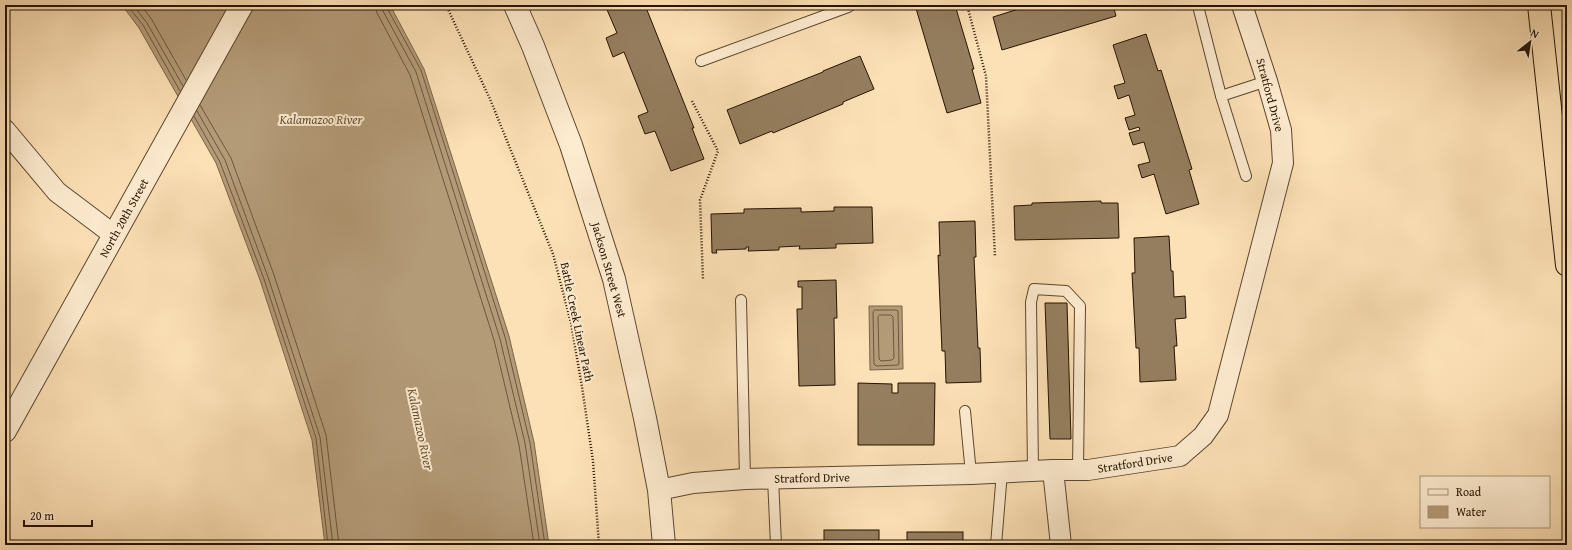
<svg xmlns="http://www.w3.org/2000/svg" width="1572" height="550" font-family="'Gentium Book Plus',serif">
  <rect width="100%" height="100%" fill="#fde1b6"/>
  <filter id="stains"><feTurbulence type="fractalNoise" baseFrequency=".005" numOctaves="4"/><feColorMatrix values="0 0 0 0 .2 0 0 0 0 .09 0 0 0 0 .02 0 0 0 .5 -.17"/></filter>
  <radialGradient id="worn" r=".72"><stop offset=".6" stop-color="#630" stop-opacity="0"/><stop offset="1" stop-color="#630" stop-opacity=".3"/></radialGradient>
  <g fill="#b49b78" stroke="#7b6548">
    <path d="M122,5H390L424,69L509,336L534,442L549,545H325L312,440L260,280L216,163L139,28Z"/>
    <path d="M869,306H902L903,369L870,370Z"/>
  </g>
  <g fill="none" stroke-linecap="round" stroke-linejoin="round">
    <g stroke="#6c573c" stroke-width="1">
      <path d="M127,5L143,25L180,91"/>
      <path d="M133,5L147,23L183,86"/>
      <path d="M141,5L152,20L186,80"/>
      <path d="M376,5L377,13L410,75L494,340L519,445L534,545"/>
      <path d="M382,5L383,11L416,72L500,339L525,443L540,545"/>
      <path d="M387,5V8L421,70L505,337L530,443L545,545"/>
      <path d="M200,105L231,158L274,275L326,435L339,545"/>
      <path d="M197,111L225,160L268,277L320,437L333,545"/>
      <path d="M194,116L220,162L264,279L316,438L328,545"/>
      <path d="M875,310H896L898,311L899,363L898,365L876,366L874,364L873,312Z"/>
      <path d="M880,315H891L893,317L894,358L892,360L881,361L879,359L878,317Z"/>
    </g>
  </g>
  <g fill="#957e5f" stroke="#251300">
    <path d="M605,5H645L694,128H692L704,159L671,171L655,131L645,134L638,116L648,112L624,52L613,57L606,38L617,33Z"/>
    <path d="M684,5H697L686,10Z"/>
    <path d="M915,5H955L974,69H972L981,103L947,113Z"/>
    <path d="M1025,5H1113L1116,16L1002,50L993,17L1025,7Z"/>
    <path d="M1146,34L1158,71L1161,70L1192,169L1189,170L1199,204L1166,214L1154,174L1142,178L1138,165L1150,162L1144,142L1133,145L1129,133L1140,130L1139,127L1129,130L1125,118L1135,115L1129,95L1118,99L1114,86L1125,83L1113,45Z"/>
    <path d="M860,56L874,89L843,102V104L773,133L772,131L740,144L727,110L823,72V71Z"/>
    <path d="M1101,201V203H1118L1119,238L1015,240L1014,206L1032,205V203Z"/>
    <path d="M834,207H872L873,243L836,244V248L799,249L800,246L779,247V250L748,251L749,247H746V249L716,250L717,253H712L711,214L744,213V209L801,208V212L834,211Z"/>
    <path d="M975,221L976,257H974L978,348H980L981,382L946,383L945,351H942L938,255L940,256L939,222Z"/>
    <path d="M1169,236L1171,271H1173L1174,297L1185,296L1186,318L1175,319L1177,346H1174L1176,380L1140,382L1139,348H1136L1132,273H1135L1134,238Z"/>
    <path d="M836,280L837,318H834L835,385L799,386L797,309H802V287H798V281Z"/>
    <path d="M1045,303H1067L1071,439H1050Z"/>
    <path d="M858,383L892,384V393H898V383H935L934,445H858Z"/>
    <rect x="824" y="530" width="55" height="15"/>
    <rect x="907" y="532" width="56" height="13"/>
  </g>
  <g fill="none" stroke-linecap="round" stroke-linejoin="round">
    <g stroke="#5b462e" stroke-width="12">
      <g id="service">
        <path d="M1198,6L1221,96L1246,176"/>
        <path d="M701,61L848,7L851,5"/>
        <path d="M1221,96L1267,81"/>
        <path d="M741,300L745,479"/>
        <path d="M965,411L971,474"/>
        <path d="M1033,472L1031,302L1034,289L1066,291L1080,306L1078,470"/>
        <path d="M773,478L776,545"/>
        <path d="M996,545L1002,472"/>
      </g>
    </g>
    <g stroke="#5b462e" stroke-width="22">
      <g id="minor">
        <path d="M5,130L57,192L114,235"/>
        <path d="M1053,470L1061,545"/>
        <path d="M659,490L693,483L745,479L971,474L1053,470H1088L1180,456L1203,436L1218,415L1283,163L1281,130L1267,81L1242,5"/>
      </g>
    </g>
    <g stroke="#5b462e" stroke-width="24">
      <g id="tertiary">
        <path d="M515,5L533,46L571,145L614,279L645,418L659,490L664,545"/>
        <path d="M5,431L242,5"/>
      </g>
    </g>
    <g stroke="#251300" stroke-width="24">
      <path id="trunk" d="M1539,5L1567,265"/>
    </g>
    <g stroke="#251300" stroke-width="2.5" stroke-dasharray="1 2" stroke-linecap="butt">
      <path d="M446,5L490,99L553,254L571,323L582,387L593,461L599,545"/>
      <path d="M967,5L986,76L995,257"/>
      <path d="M692,101L718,151L700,200L703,280"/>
    </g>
    <use href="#service" stroke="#feecd0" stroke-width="10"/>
    <use href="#minor" stroke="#feecd0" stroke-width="20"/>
    <use href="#tertiary" stroke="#feecd0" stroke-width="22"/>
    <use href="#trunk" stroke="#fde1b6" stroke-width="22"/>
  </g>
  <g text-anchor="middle" stroke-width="4" stroke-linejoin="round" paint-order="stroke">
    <g font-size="12" fill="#251300" stroke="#feecd0">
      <text transform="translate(1270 95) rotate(75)" y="4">Stratford Drive</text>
      <text transform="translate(124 218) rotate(-61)" y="4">North 20th Street</text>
      <text transform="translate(609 270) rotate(74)" y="4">Jackson Street West</text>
      <text transform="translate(577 322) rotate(78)" y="4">Battle Creek Linear Path</text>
      <text transform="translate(1135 463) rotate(-9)" y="4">Stratford Drive</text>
      <text transform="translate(812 478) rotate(-1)" y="4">Stratford Drive</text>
    </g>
    <g font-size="13" font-style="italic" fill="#655036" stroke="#feecd0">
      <text x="321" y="124">Kalamazoo River</text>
      <text transform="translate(421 429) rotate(78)" y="5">Kalamazoo River</text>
    </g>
  </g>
  <rect width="1572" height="550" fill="none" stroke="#fde1b6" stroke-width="20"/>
  <rect x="6" y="6" width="1560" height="538" fill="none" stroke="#251300" stroke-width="2"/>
  <rect x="10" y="10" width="1552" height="530" fill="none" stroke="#251300"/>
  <rect x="1420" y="476" width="130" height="52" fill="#feecd0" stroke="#a7957d"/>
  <rect x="1428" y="489" width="20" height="6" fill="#feecd0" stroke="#a7957d"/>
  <text x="1456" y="496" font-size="12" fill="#251300">Road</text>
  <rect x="1428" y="506" width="20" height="12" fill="#b49b78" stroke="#a7957d"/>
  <text x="1456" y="516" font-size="12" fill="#251300">Water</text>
  <g transform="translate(1530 42) rotate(30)" stroke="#feecd0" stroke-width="3" paint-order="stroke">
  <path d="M0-3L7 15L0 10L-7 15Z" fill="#251300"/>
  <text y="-6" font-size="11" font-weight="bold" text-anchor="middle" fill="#251300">N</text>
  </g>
  <path d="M24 520v6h68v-6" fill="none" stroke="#251300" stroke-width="2"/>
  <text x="30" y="520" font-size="12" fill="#251300" stroke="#feecd0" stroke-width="3" paint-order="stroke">20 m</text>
  <rect width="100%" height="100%" filter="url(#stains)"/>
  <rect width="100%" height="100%" fill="url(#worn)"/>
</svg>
